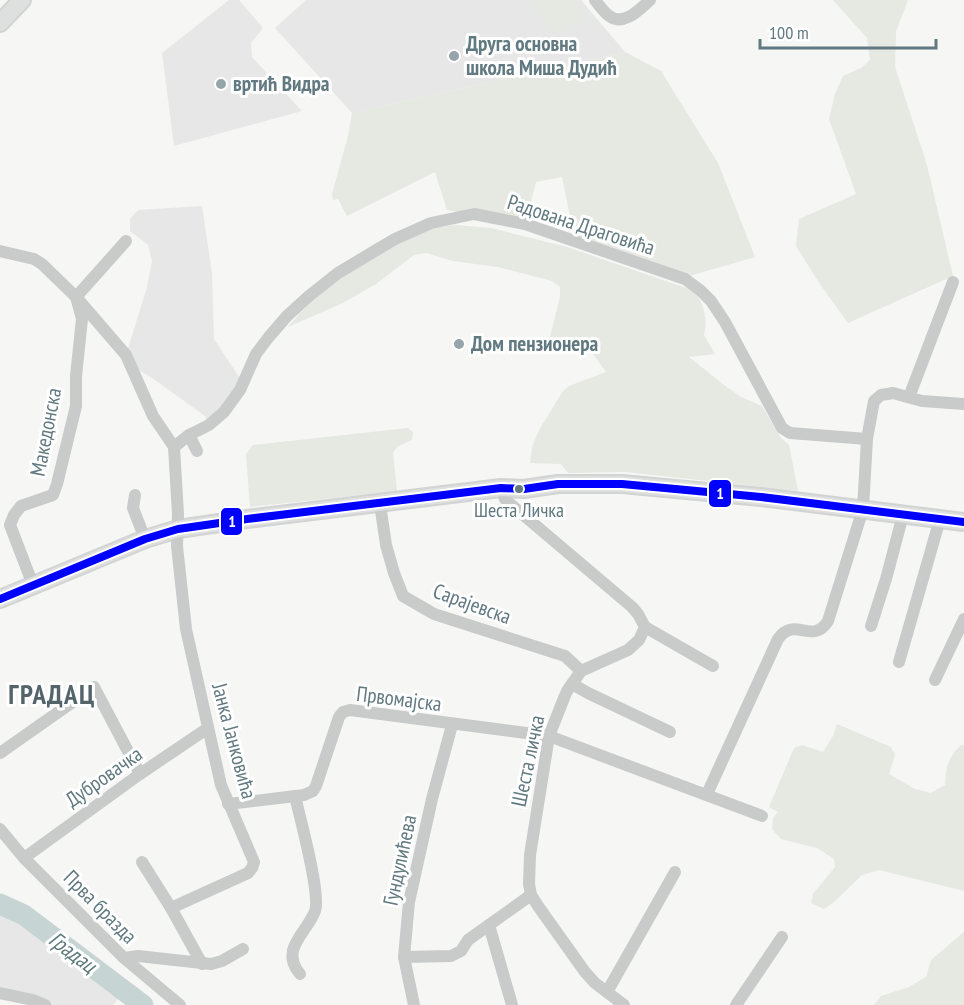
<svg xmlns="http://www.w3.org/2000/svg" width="964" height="1005" font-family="'PT Sans Narrow',sans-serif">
  <rect width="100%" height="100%" fill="#f6f6f5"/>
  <g fill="#e6e7e6">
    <path d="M229,0H239L263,28L251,43L252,57L302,111L174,146L162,53Z"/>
    <path d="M306,0H581L625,52L352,113L275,28Z"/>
    <path d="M202,206L212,273L214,339L243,383L209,425L205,416L155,380L132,366L126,355L147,287L152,261L148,245L130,231V219L138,210Z"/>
    <path d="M0,911L36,927L120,997L113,1005H40L0,999Z"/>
  </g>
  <g fill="#e6e8e2">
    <path d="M527,0H571L584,16L558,37Z"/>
    <path d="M833,0H908L896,31L895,67L927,165L953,276L848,323L820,284L796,246L799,219L856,194L829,119L835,94L843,76L861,68L870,60L867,38Z"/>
    <path d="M625,52L661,71L718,163L755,257L686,277L575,240L562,177L536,182L525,224L447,210L435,172L347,216L338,199L333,200L332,194L348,136L352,113Z"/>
    <path d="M455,225L491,228L567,247L692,290C704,302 708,318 704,335L715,354L689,357L724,385L741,397L762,406L781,438L789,445L798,491L626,472L568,473L561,464L530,463L532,447L539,430L563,391L569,386L606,372L591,351L581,343L550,337L560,297V287L552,281L498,267L453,261L426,253L414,255L376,284L343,303L288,327L300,313L324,291L357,267L425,229Z"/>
    <path d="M408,428L413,432L412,440L397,447L393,453L397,491L250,507L246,454L253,445Z"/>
    <path d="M837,724L891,747L895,755L889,774L915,789L931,793L945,785C946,766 948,758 961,745H964V891L879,870L862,875L834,902L824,909L811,903L813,894L835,867L834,859L817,848L781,839L772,829L773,818L778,812L769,807L794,748L802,745L823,752L833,736Z"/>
    <path d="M964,932V1005H874L881,996L909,987L926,977L931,960Z"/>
  </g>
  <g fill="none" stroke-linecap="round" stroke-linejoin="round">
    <path stroke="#c7d4d4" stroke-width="21" d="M0,904L24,915L143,1005"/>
    <g stroke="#d2d3d3" stroke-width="20">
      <g id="secondary">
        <path d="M0,23L22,0"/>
        <path d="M0,599L145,539L178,529L247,519L501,488L524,489L558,484H622L761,497L964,522"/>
      </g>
    </g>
    <g stroke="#c9cbcb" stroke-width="12">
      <path d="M595,0C599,5 603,11 608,15C623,28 640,9 650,0"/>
      <path d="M0,251L34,259L42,264L76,297L126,355L153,416L174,447L178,514L177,546L186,629L221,785L254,862L252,868L248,873L171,908"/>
      <path d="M909,397L953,282"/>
      <path d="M189,435L197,451"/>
      <path d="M174,447L189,435L209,425L224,412L240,390L256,354L268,338L287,316L309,296L338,273L368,255L395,239L431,223L474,214L525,224L685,279L700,290L711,301L725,322L782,428L790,433L867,439"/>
      <path d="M501,488L505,499L508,502L632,607L638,614L645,627L639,640L628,650L581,671L567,691L564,698L549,736L530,855L529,884L531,895L538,906L585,972L595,983L624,1005"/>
      <path d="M135,495L133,508L145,539"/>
      <path d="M380,504L386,545L394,573L403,596L434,614L565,656L581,671"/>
      <path d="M33,585L10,525L14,515L21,506L53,495L57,484L76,406V376L82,319L76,297L126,241"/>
      <path d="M871,626L886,579L903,515"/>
      <path d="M645,627L713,666"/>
      <path d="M899,662L940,519"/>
      <path d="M935,680L964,619"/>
      <path d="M572,684L588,693L670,732"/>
      <path d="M0,753L94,687L140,774"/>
      <path d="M707,794L778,639C795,615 812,646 828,621L863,509L867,439L874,401L881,395L893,393L922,401L964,404"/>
      <path d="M295,796C300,818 321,894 315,911C307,933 279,949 300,974"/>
      <path d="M228,804L304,795L313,791L316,786L339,717L343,712L350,710L549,736L762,816"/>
      <path d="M0,829L24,858L124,958L180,1005"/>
      <path d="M24,858L140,774L208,728"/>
      <path d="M142,862L171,908L202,964"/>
      <path d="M489,925L512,1005"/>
      <path d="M404,957L451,956L461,951L468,940L531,895"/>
      <path d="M124,958L138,956L211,964L222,961L243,949"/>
      <path d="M607,992L675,872"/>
      <path d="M0,993L33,1000L45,1005"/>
      <path d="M414,1005L404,957L409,902L432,799L452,725"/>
      <path d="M736,1005L782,937"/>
    </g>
    <use href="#secondary" stroke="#dedfdf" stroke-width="16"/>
    <g stroke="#fff" stroke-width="12">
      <path id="bus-1" d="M0,599L145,539L178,529L247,519L501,488L524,489L558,484H622L761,497L964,522"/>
    </g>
    <use href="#bus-1" stroke="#00f" stroke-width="8"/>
  </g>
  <g fill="#95a5a9" stroke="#fff" stroke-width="2">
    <circle cx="454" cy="56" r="6"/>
    <circle cx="221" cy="84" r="6"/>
    <circle cx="459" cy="344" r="6"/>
  </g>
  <circle fill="#617980" stroke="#fff" stroke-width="2" cx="519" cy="489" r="5"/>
  <g text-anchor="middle" stroke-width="6" stroke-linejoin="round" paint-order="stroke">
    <g font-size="20" fill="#617980" stroke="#fff">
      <text x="519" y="517">Шеста Личка</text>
    </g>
    <g font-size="21" font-weight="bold" fill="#617980" stroke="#fff" text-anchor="start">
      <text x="466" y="51">Друга основна<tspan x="466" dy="24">школа Миша Дудић</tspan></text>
      <text x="233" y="91">вртић Видра</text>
      <text x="471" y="351">Дом пензионера</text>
    </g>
    <g font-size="21" fill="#617980" stroke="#fff">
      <text transform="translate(581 225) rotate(18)" y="7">Радована Драговића</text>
      <text transform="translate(46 432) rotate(-79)" y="7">Македонска</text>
      <text transform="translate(472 604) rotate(20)" y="7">Сарајевска</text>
      <text transform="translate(399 699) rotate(7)" y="7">Првомајска</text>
      <text transform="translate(234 741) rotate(75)" y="7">Јанка Јанковића</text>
      <text transform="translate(528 761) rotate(-78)" y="7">Шеста личка</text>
      <text transform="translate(104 777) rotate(-35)" y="7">Дубровачка</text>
      <text transform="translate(400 860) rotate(-78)" y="7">Гундулићева</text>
      <text transform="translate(100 907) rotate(45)" y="7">Прва бразда</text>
    </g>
    <g font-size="22" font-style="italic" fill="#5c797b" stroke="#fff">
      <text transform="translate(73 952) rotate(37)" y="8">Градац</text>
    </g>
    <g font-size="27" font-weight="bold" letter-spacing="1.5" fill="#53656b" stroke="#fff">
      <text x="52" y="704">ГРАДАЦ</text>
    </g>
  </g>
  <g stroke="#fff" stroke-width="2">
    <rect x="708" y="479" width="24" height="29" rx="6" fill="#00f"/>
    <rect x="220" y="507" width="23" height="29" rx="6" fill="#00f"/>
  </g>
  <g font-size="16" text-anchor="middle" font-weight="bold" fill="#fff">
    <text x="720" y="499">1</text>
    <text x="232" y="527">1</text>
  </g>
  <path d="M760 39v9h176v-9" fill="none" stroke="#617980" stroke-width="3"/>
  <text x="769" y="39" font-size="18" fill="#617980" stroke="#ffffff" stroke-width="4.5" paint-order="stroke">100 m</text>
</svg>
